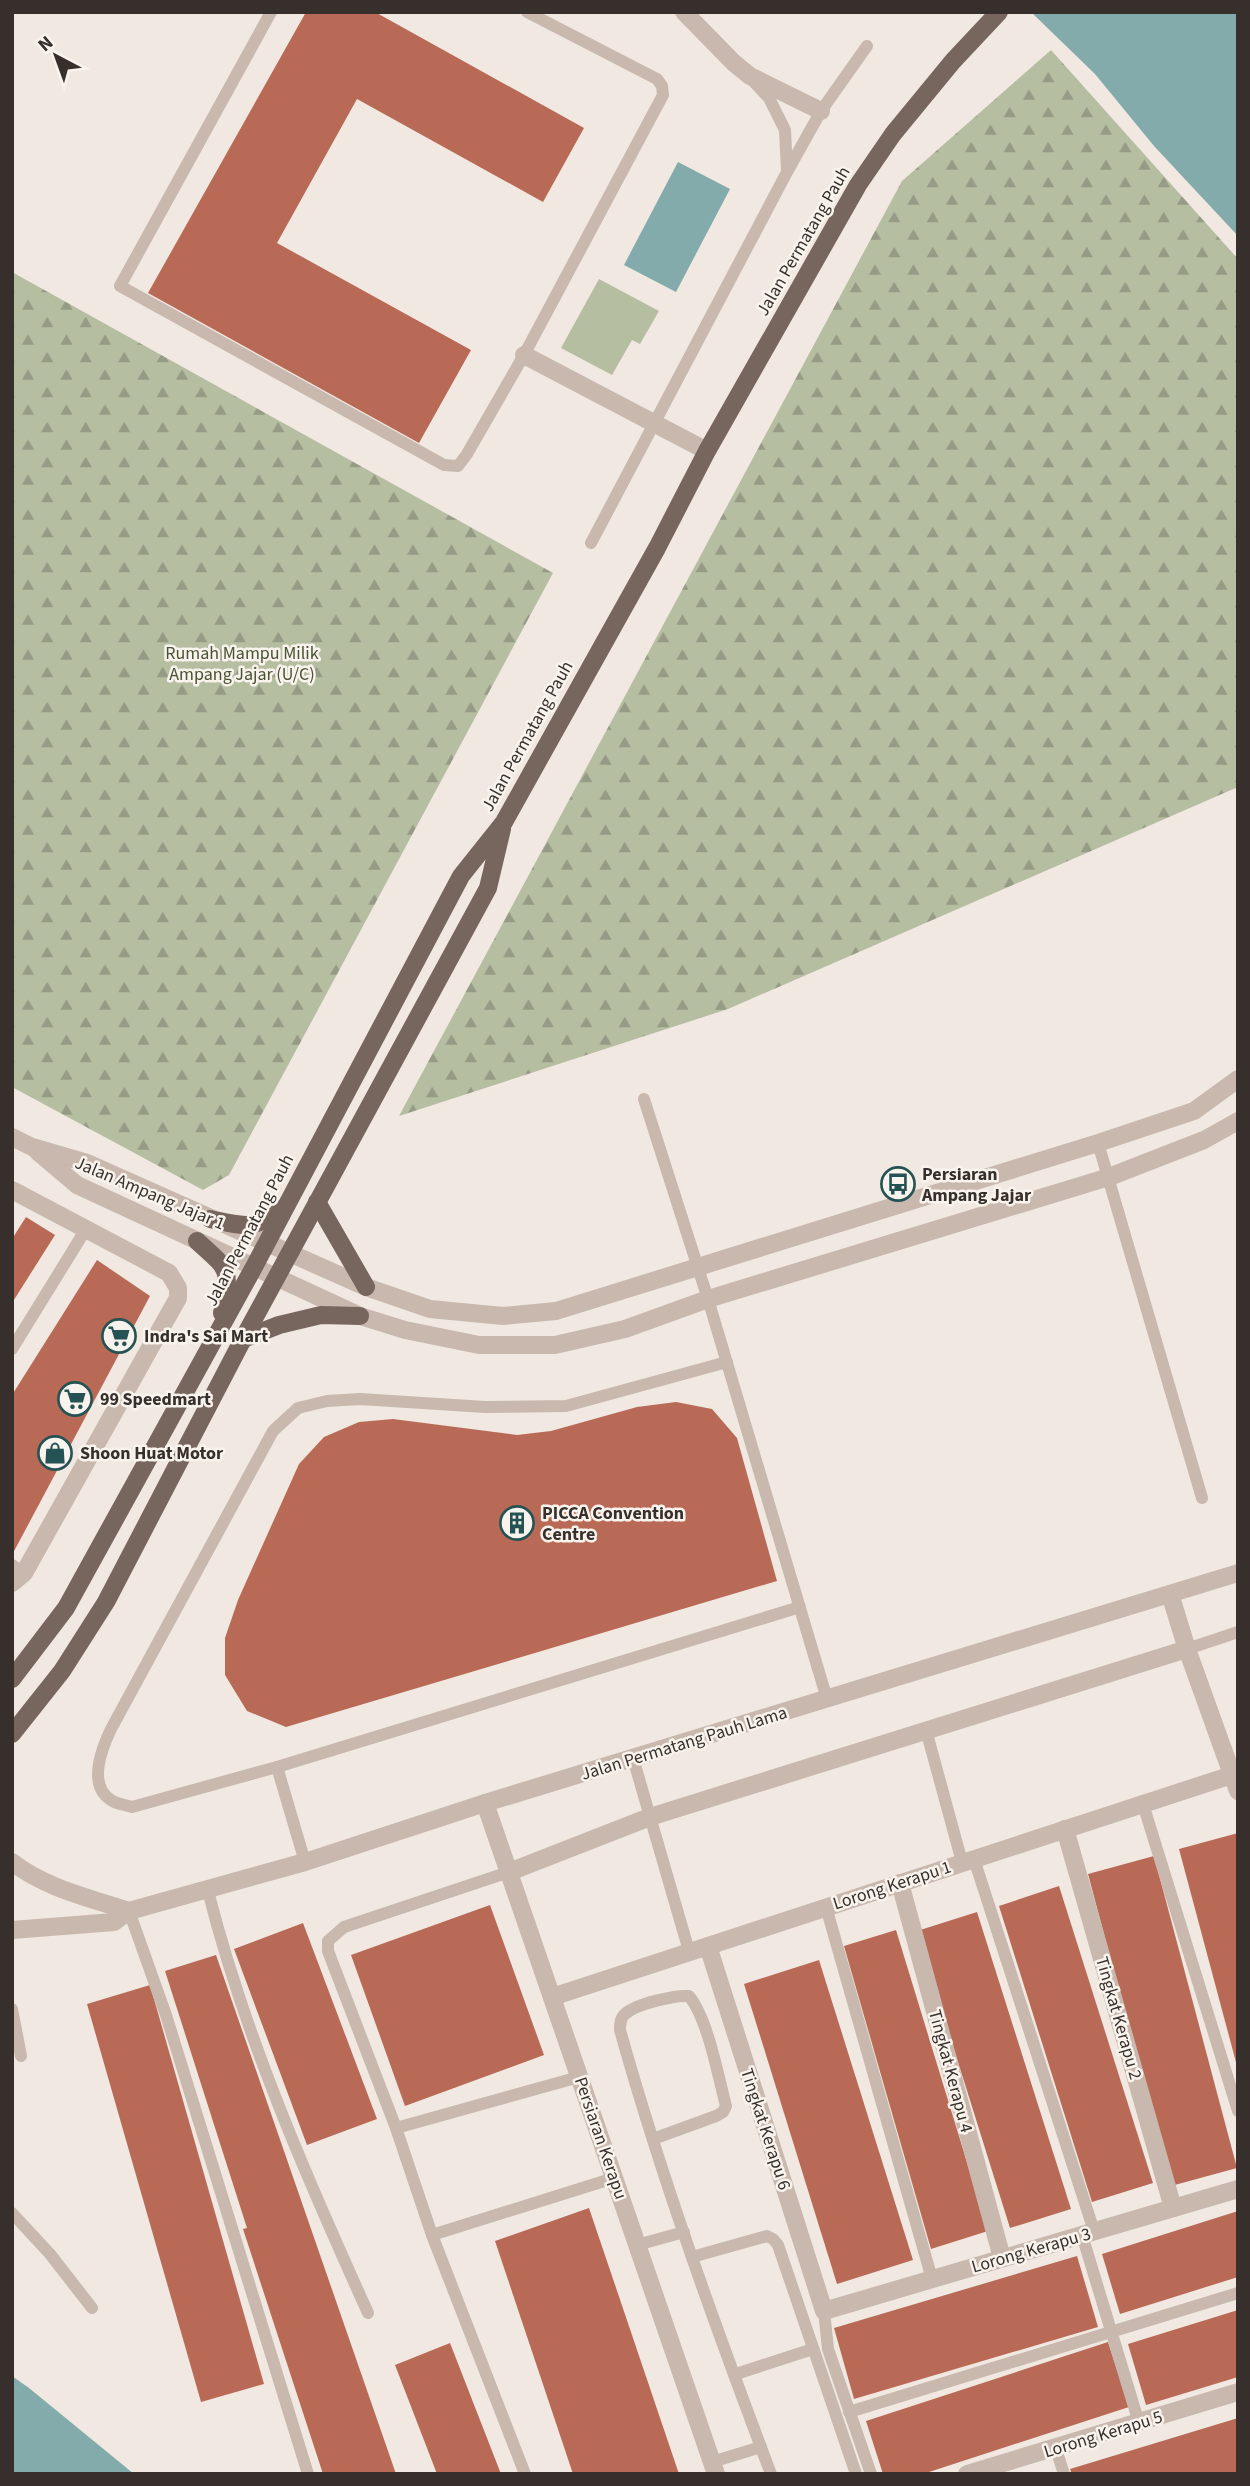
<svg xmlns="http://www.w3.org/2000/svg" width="1250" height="2486" font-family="'Source Sans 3',sans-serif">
  <defs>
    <pattern id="forest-firs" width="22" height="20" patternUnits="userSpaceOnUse" patternTransform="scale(1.75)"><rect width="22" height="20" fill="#b6bea2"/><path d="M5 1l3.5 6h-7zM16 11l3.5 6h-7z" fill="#959b84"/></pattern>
  </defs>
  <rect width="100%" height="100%" fill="#f1e9e1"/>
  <g fill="url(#forest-firs)">
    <path d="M1051,50L1238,259V787L728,1009L399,1116L902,181Z"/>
    <path d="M12,272L553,573L229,1175L203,1190L12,1087Z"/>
  </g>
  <path fill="#b6bea2" d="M599,279L659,311L640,344L632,340L612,375L561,348Z"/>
  <g fill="#83abab">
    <path d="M1031,12H1238V236L1154,146L1095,74Z"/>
    <path d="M678,162L730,189L676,292L624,265Z"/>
    <path d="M12,2376L29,2388L134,2474H12Z"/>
  </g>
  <g fill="#b96a57">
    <path d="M306,12H375L584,128L543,202L357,99L277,243L471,350L419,443L148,293Z"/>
    <path d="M26,1217L55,1235L12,1303V1239Z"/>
    <path d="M97,1260L150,1296L12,1555V1395Z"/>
    <path d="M676,1402L712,1409L737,1438L777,1581L286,1727L247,1711L225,1675V1638L238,1600L299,1464L324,1437L359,1422L393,1419L517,1435L551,1431L637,1407Z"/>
    <path d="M1238,1833V2066H1237L1179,1849Z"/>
    <path d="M1154,1856L1237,2168L1171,2186L1088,1874Z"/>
    <path d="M1059,1886L1153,2183L1092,2202L999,1906Z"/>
    <path d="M490,1905L544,2055L405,2106L351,1955Z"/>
    <path d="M977,1912L1071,2209L1010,2228L917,1931Z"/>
    <path d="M303,1923L377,2119L307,2145L234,1949Z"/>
    <path d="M896,1930L988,2231L931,2249L844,1946Z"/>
    <path d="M216,1955L396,2474H323L243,2229L247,2228L165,1971Z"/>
    <path d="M819,1960L913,2260L837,2284L744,1984Z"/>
    <path d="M150,1985L264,2384L201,2402L87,2004Z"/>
    <path d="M589,2208L679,2474H573L495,2241Z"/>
    <path d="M1238,2211V2277L1120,2314L1102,2254Z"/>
    <path d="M1077,2256L1098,2327L854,2399L834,2328Z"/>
    <path d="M1238,2310V2377L1146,2405L1128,2344Z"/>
    <path d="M1108,2342L1129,2407L923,2474H883L866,2421Z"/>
    <path d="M450,2343L501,2474H437L395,2365Z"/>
    <path d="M1238,2418V2474H1072L1070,2469Z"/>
  </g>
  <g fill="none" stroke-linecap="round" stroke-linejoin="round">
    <g stroke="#c8b8ae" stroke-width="12">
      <path d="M271,12L120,286L444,465L458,466L467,454L524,355L663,95L662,86L657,79L527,12"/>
      <path d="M753,81L769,98L785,130L787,171"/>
      <path d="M591,543L787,172L821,111L867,46"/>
      <path d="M644,1099L708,1299L827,1699"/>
      <path d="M1098,1143L1202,1498"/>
      <path d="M12,1349L86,1229"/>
      <path d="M727,1362L566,1406L485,1407L360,1399L327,1401L298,1408L273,1431L111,1729C102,1748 87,1785 111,1800C116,1804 126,1805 132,1807L277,1767L800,1607"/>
      <path d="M12,1565L24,1573"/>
      <path d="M1187,1649L1238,1632"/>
      <path d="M926,1730L962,1862"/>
      <path d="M633,1758L689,1951"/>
      <path d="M277,1767L305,1862"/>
      <path d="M1143,1804L1238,2111"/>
      <path d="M974,1859L1094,2231"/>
      <path d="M509,1872L344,1927L328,1941V1951L396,2128L579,2077"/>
      <path d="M208,1891C245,2037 306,2176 368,2313"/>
      <path d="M826,1907L932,2279"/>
      <path d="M129,1911L166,2015L308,2474"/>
      <path d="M12,2009L21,2056"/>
      <path d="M396,2128L432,2235L525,2474"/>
      <path d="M653,2139L716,2116L723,2112L726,2106C718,2076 708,2019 689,1996C674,1995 636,2004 625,2014C620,2018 620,2025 620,2030C662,2180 716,2328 771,2474"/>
      <path d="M12,2213L50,2254L92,2308"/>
      <path d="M432,2235L614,2178"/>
      <path d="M1082,2235L1139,2423"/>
      <path d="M637,2245L684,2232"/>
      <path d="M692,2257L767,2236L773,2239L778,2245L856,2474"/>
      <path d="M824,2311L828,2349L871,2474"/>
      <path d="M736,2374L813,2349"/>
      <path d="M849,2412L1238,2293"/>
      <path d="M1056,2449L1064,2474"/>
      <path d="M712,2462L761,2447"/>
    </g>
    <g stroke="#c8b8ae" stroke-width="18">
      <path d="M684,12L734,63L750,76L821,111"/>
      <path d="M524,355L707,451"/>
      <path d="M12,1137L32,1147L87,1163L366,1287L430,1309L503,1316L556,1311L1098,1143L1194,1111L1238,1079"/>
      <path d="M38,1152L77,1185L360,1316L405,1330L479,1345H555L625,1329L708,1299L1109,1177L1204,1140L1238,1121"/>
      <path d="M12,1190L169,1273L178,1288V1298L24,1573L12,1583"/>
      <path d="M1170,1594L1187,1649L1238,1791"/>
      <path d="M485,1803L716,2474"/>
      <path d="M1065,1829L1173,2208"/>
      <path d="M12,1862C45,1888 90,1898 129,1911"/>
      <path d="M509,1872L650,1817L1187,1649"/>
      <path d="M900,1883L1002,2258"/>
      <path d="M12,1930L114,1922L129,1911L305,1862L485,1803L1238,1573"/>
      <path d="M708,1946L824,2311L1238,2189"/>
      <path d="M552,1997L1232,1775"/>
      <path d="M967,2474L1238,2392"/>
    </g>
    <g stroke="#77665e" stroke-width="18">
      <path d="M317,1202L366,1287"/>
      <path d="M210,1219C242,1226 254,1231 281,1209"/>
      <path d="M197,1241C230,1271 231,1268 222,1313"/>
      <path d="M243,1339L279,1325L321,1315L360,1316"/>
      <path d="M12,1679L66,1608L254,1267L461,876L504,822L657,548L707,451L858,185L893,134L953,61L999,12"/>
      <path d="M12,1734L62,1671L106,1602L243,1339L488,888L502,829"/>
    </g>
  </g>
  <defs>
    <g id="bus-ring" transform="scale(1.75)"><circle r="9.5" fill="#f9f3ed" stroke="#255354" stroke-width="1.5"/><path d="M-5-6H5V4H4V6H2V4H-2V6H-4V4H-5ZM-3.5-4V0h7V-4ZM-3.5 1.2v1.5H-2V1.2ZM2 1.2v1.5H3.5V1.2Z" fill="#255354"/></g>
    <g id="supermarket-ring" transform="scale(1.75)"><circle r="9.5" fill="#f9f3ed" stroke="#255354" stroke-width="1.5"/><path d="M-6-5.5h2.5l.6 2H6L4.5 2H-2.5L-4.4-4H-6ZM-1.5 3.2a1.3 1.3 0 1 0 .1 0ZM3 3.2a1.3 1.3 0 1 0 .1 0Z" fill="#255354"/></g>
    <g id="shop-ring" transform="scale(1.75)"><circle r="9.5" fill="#f9f3ed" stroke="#255354" stroke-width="1.5"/><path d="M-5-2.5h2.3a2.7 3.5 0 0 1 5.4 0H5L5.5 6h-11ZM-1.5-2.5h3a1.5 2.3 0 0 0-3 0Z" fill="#255354"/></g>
    <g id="building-ring" transform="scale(1.75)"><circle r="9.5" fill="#f9f3ed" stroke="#255354" stroke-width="1.5"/><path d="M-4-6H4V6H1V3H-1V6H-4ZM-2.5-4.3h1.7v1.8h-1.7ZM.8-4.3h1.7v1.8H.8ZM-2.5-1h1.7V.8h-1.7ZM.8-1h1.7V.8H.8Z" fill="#255354"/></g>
  </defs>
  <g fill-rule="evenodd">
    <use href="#bus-ring" x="898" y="1184"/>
    <use href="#supermarket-ring" x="119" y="1336"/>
    <use href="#supermarket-ring" x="75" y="1399"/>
    <use href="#shop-ring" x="55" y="1453"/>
    <use href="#building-ring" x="517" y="1523"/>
  </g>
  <g text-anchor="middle" stroke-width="5" stroke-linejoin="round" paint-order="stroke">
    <g font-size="18" fill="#372f2b" stroke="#f9f3ed">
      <text transform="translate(803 241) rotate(-60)" y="6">Jalan Permatang Pauh</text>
      <text transform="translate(527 736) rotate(-61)" y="6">Jalan Permatang Pauh</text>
      <text transform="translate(150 1193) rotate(23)" y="6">Jalan Ampang Jajar 1</text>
      <text transform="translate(249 1230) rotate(-62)" y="6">Jalan Permatang Pauh</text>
      <text transform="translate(684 1743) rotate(-17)" y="6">Jalan Permatang Pauh Lama</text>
      <text transform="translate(892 1885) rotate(-18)" y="6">Lorong Kerapu 1</text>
      <text transform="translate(1119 2018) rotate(74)" y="6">Tingkat Kerapu 2</text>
      <text transform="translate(951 2071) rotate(75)" y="6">Tingkat Kerapu 4</text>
      <text transform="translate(766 2129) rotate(72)" y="6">Tingkat Kerapu 6</text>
      <text transform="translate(601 2138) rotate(71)" y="6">Persiaran Kerapu</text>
      <text transform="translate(1031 2250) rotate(-16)" y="6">Lorong Kerapu 3</text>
      <text transform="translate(1103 2434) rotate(-17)" y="6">Lorong Kerapu 5</text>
    </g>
    <g font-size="18" fill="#485332" stroke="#f9f3ed">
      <text x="242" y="659">Rumah Mampu Milik<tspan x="242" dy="21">Ampang Jajar (U/C)</tspan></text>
    </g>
    <g font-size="18" font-weight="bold" fill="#372f2b" stroke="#f9f3ed" text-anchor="start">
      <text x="922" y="1180">Persiaran<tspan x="922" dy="21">Ampang Jajar</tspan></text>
      <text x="144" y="1342">Indra's Sai Mart</text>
      <text x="100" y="1405">99 Speedmart</text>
      <text x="80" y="1459">Shoon Huat Motor</text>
      <text x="542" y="1519">PICCA Convention<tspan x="542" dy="21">Centre</tspan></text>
    </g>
  </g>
  <rect width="1250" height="2486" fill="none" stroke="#372f2b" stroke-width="28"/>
  <g transform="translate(56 56) rotate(319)" stroke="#f9f3ed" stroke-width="5" paint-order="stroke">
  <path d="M0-5L12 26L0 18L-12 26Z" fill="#372f2b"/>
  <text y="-10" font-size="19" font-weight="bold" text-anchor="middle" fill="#372f2b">N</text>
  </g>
</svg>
